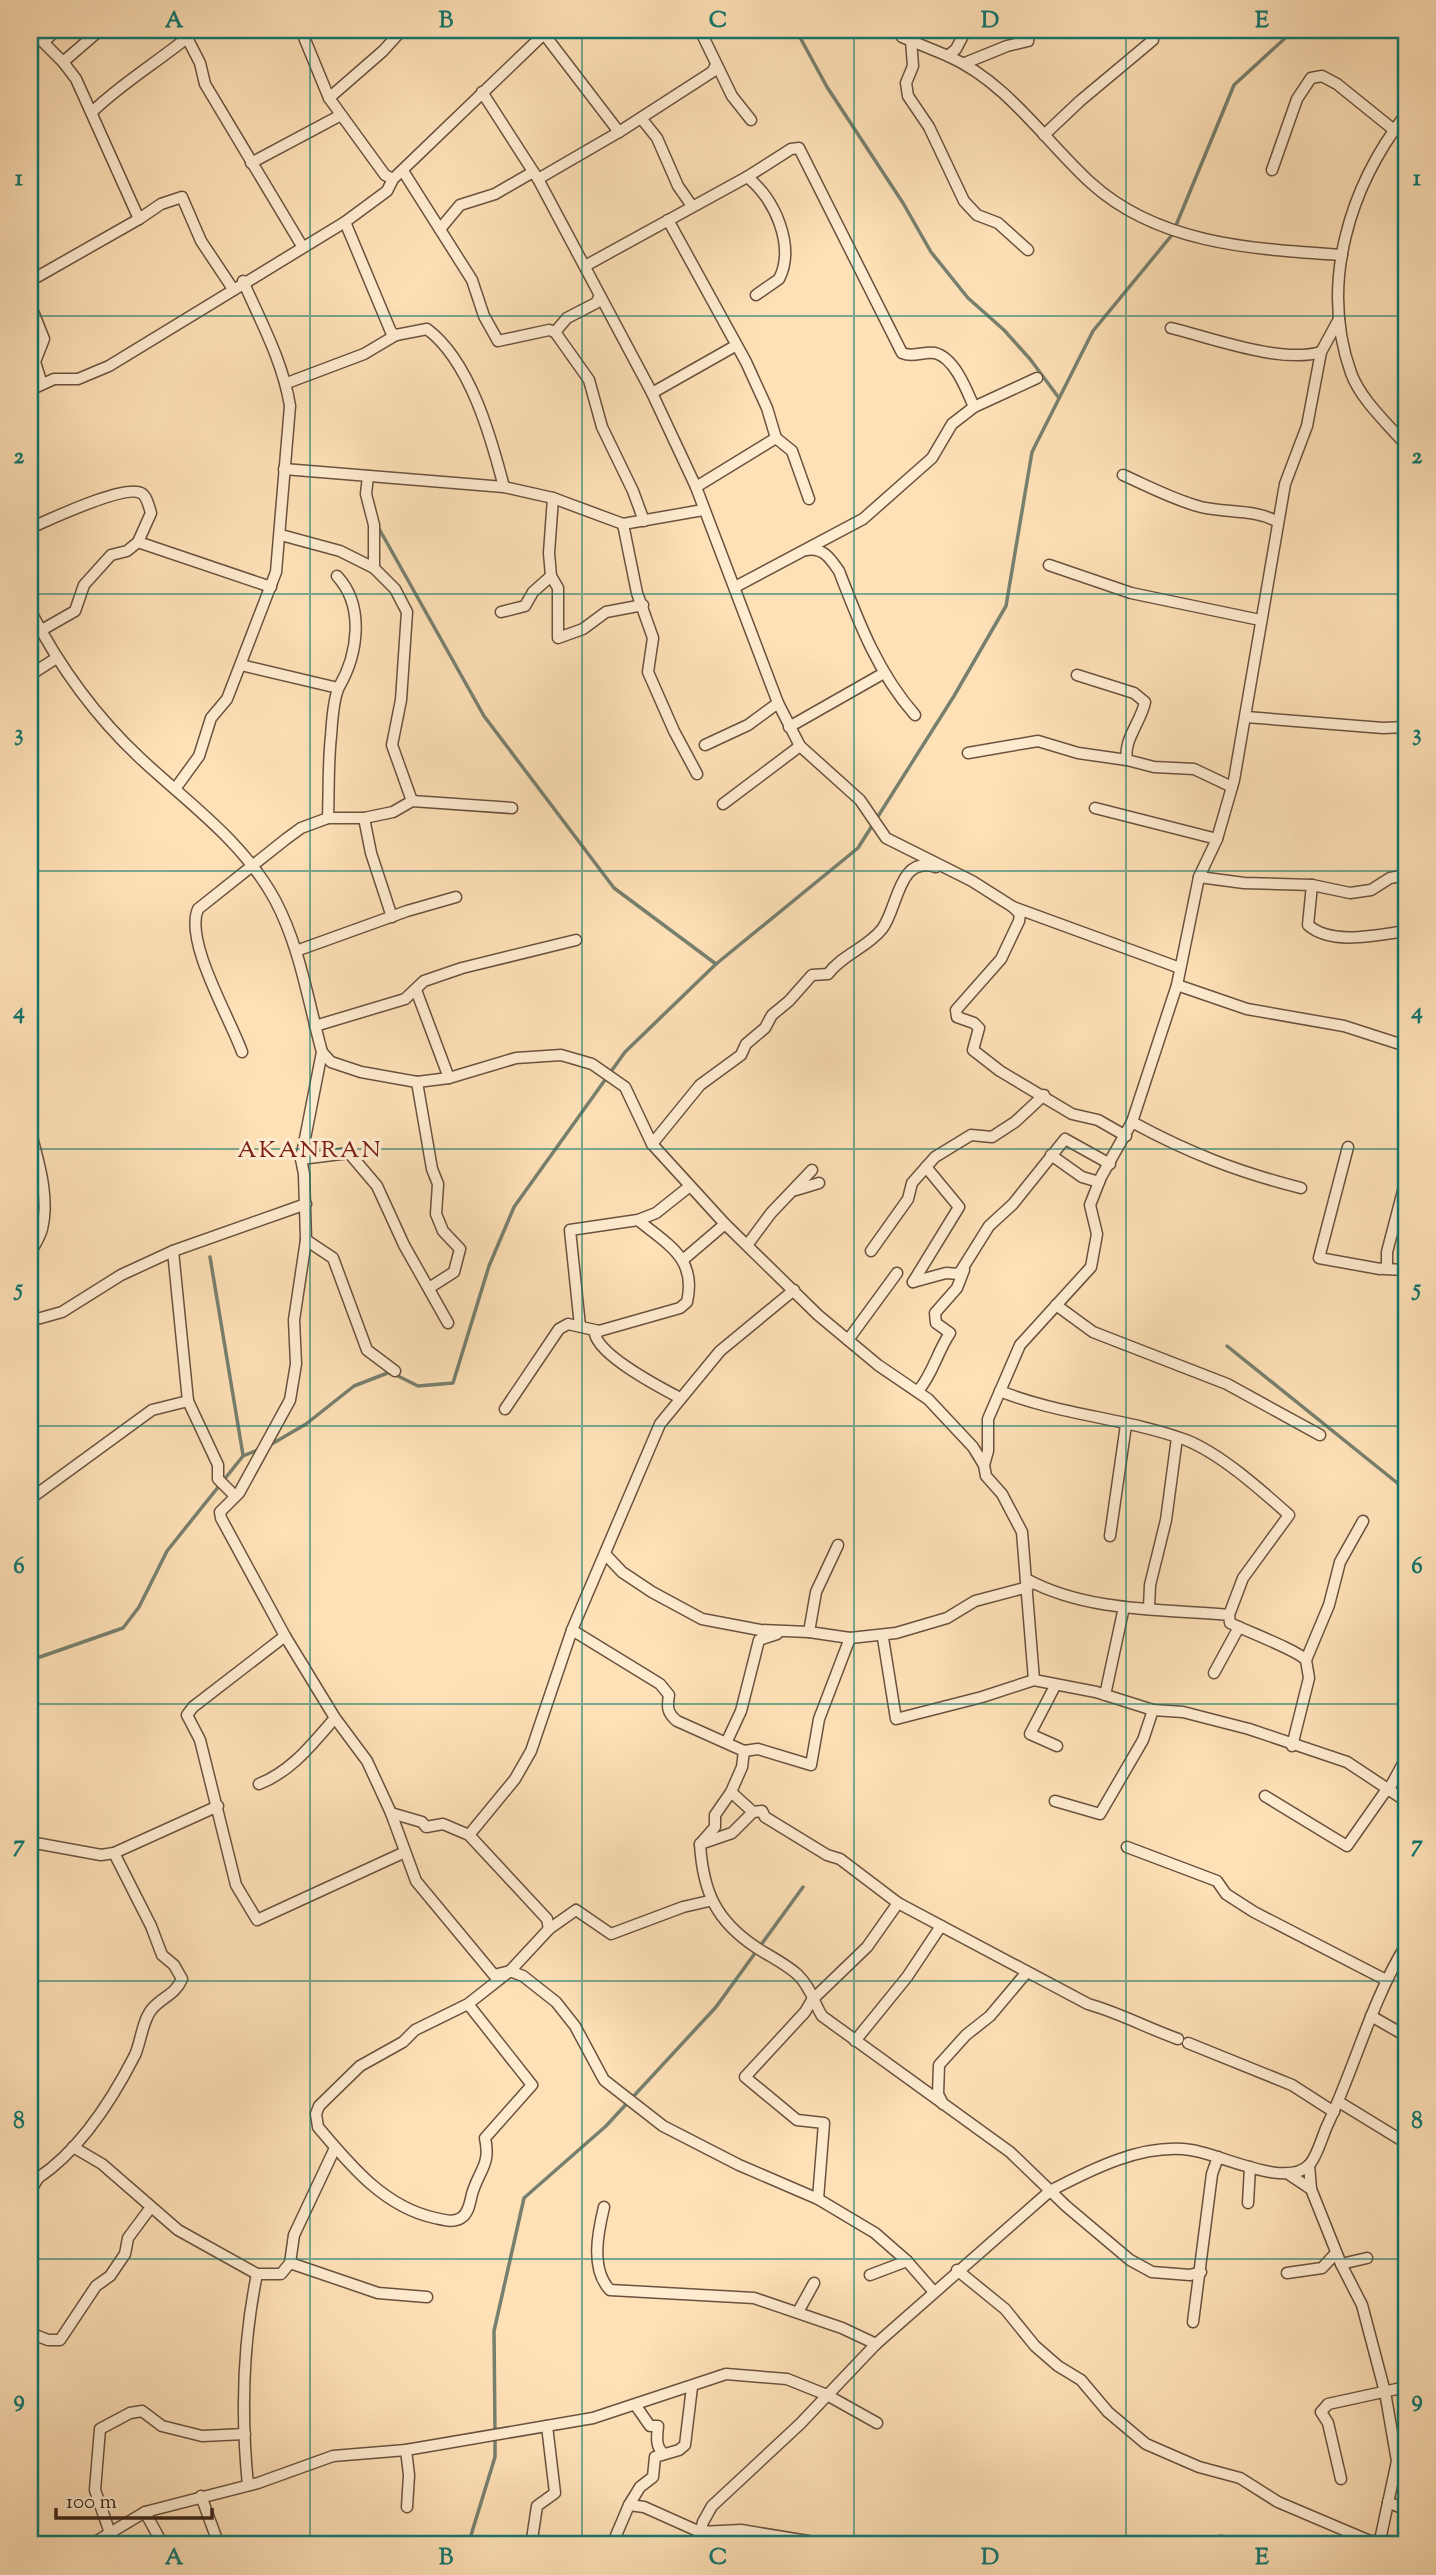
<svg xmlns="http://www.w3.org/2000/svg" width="1436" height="2575" font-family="'Sorts Mill Goudy',serif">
  <rect width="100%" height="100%" fill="#ffe1b7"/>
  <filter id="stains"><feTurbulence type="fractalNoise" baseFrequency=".00286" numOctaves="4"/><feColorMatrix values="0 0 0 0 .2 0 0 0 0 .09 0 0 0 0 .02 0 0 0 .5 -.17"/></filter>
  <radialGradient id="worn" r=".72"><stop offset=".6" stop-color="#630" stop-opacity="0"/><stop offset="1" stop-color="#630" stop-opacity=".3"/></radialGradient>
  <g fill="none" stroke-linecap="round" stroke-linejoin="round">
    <g stroke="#77806f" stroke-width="3.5">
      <path d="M796,30L827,87L903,203L931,252L968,298L1004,330L1030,359L1059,398"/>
      <path d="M377,525L484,716L614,888L716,964"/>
      <path d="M210,1257L243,1455"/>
      <path d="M1227,1346L1406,1490"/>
      <path d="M270,1445L306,1424L354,1386L390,1372L418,1386L453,1383L489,1266L514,1207L625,1052L716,964L858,848L954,696L1006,606L1032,452L1093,331L1172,235L1234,85L1294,30"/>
      <path d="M30,1675L37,1658L123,1628L139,1607L167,1551L243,1456L260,1449"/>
      <path d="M495,2431L494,2331L524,2198L606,2126L716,2007L803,1887"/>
      <path d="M468,2545L495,2457V2439"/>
    </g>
    <g stroke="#6a523f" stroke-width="13">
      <g id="street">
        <path d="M31,30L63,62L76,79L139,219L161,204L182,197L201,241L233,289"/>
        <path d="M183,30L200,63L205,84L302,246"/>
        <path d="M301,30L329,98L385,175L393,179"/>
        <path d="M700,30L732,96L751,120"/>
        <path d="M897,30L902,37L948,56L956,49L966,30"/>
        <path d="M544,34L619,132"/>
        <path d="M911,40L913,66L906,83L908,96L929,127L964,201L977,215L998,223L1028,250"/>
        <path d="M44,42L56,30"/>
        <path d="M948,56C1007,82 1045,141 1091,183C1159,245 1255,249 1342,255"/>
        <path d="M63,62L100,30"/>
        <path d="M965,63L1007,46L1028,41L1030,30"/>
        <path d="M482,92L538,179L652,393L696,487L778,703L800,746L860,800L886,838L972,881L1013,907L1180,968"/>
        <path d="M329,98L383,51L402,30"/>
        <path d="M92,112C122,83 156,63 188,37"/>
        <path d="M1406,114C1350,186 1319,283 1351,373C1361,400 1387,423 1406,445"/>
        <path d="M641,118L657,138L678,186L692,206"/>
        <path d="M1044,135L1080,101L1153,40"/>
        <path d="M251,163L341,115"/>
        <path d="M1272,170L1297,99L1311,78L1322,76L1337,84L1394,130"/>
        <path d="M403,171L472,280L484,316L498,341L549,330L555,332L589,380L602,427L633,491L644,521"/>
        <path d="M747,177C774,197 796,246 779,279L756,295"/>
        <path d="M538,179L619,132L712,72L716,65"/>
        <path d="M668,220L746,362L767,408L776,438L792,451L809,499"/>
        <path d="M345,222L391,332L396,335L427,329C470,361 491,437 504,487"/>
        <path d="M440,229L460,205L495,194L533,172"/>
        <path d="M585,266L747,177L791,149L799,148L902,353C914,358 923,351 935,353C955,358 967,391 974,407"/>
        <path d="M30,281L139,219"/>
        <path d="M30,304L44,339L35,362L42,384"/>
        <path d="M1171,328C1212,338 1281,364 1321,352"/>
        <path d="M555,332L567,318L596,303L600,296"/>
        <path d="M287,383L364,354L396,335"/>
        <path d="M30,390L54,379H78L109,366L345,222L387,191L393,179L548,30"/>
        <path d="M652,393L735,346"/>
        <path d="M284,469L504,487L553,498L623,524L703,510"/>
        <path d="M1123,475C1148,486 1174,500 1201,507C1227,513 1253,509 1276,521"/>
        <path d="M368,476L366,494L374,525V568"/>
        <path d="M696,487L776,438"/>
        <path d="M553,498L549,553L551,576L558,588V638L583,629L606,612L643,605"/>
        <path d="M623,524L637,593L653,638L648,672L674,731L697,774"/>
        <path d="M30,528C49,520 124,484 141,493C147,496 149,507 151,513L138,542L127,551L111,555L84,585L75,611L40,631"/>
        <path d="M281,535L340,551L374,568L395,589L407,612L401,700L392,745L412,801"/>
        <path d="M138,542L271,587"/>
        <path d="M806,550C823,547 830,558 839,571C859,623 878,673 915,715"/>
        <path d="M1049,565L1131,593L1260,620"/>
        <path d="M735,587L863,519L932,458L952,424L974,407L1037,378"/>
        <path d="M30,610C59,666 94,715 140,758C188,803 243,841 275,900C300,947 308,1001 322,1052L331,1062L361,1072L417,1082L449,1078L516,1058L561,1055L592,1064L625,1087L652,1144L725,1224L818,1315L878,1365L928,1399L973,1447L984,1465L986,1476L1002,1494L1022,1532L1034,1680L1096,1692L1153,1710L1183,1712L1249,1729L1347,1762L1406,1801"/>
        <path d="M501,612L525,606L533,592L551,576"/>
        <path d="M241,665L338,688"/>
        <path d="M30,675L55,659"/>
        <path d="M1077,675L1134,693L1145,702C1141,722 1123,740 1127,760L1154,767L1194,769L1232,787"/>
        <path d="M1246,717L1383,728L1406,727"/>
        <path d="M789,727L884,673"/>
        <path d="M705,745L748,725L778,703"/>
        <path d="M968,753L1038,741L1078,753L1127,760"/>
        <path d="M175,789L199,756L211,718L227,699L276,572L290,406C283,362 261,322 243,281"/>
        <path d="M723,804L800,746"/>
        <path d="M1095,808L1217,839"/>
        <path d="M328,818C329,791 328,763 331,736C332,723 333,699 339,687C358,654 365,606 337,576"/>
        <path d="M364,818L371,853L392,917"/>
        <path d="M1199,877L1244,883L1312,885L1350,893L1371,890L1390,878L1406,875"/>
        <path d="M1312,885L1308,925C1332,946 1377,935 1406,931"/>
        <path d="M1013,907L1020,914L1019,921L1001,959L956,1010L957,1017L974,1023L979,1028L973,1050L1000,1071L1072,1114L1098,1120L1126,1136"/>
        <path d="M296,951L407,911L456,897"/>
        <path d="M1177,985L1247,1009L1344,1026L1406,1046"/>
        <path d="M416,990L449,1078"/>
        <path d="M315,1026L405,999L424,981L462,968L576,940"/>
        <path d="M242,1052C230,1018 184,941 198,909L286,839L301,828L328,818H364L393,812L412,801L512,808"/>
        <path d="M322,1052L301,1159L304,1174L306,1240L294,1320L296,1364L290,1400L239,1493L220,1512L221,1518L285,1636L335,1718L367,1761L391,1813L416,1881L494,1975L510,1971L523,1976L556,2002L575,2026L604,2080L663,2126L739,2165L818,2199L875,2233L907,2261L934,2292"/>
        <path d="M417,1082L432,1169L438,1184L436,1214L443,1231L460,1249L454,1272L429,1288"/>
        <path d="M1132,1122C1189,1153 1238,1172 1301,1188"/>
        <path d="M30,1130C38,1160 50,1197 42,1229C40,1237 34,1246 30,1254"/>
        <path d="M652,1144L700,1085L741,1055L746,1044L765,1028L772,1015L789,1001L812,975L828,974C843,954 867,948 882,929C898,909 898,854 936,867"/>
        <path d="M1348,1147L1319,1258L1380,1269L1387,1267V1252L1403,1191"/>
        <path d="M1051,1155L1082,1177L1099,1182"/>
        <path d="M301,1159L349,1153L377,1186L404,1245L448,1323"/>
        <path d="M796,1190L819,1183"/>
        <path d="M306,1240L333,1258L367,1350L395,1371"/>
        <path d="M748,1244L771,1213L812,1170"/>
        <path d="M173,1251L188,1401L218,1465V1479L235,1496"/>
        <path d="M871,1251L908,1199L912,1183L935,1157L971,1135L992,1137L1015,1122L1044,1095"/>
        <path d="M684,1259L725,1224"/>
        <path d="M1384,1269L1406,1270"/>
        <path d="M913,1282L946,1273L959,1274L989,1226L1013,1204L1065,1139L1110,1164"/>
        <path d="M913,1282L959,1207L926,1167"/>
        <path d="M1056,1305L1093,1332L1227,1384L1320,1435"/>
        <path d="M30,1321L62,1312L121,1275L173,1251L306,1204"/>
        <path d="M580,1326L570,1230L638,1220L656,1213L690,1186"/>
        <path d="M599,1331L595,1334C600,1356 659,1387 680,1398"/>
        <path d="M848,1340L897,1273"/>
        <path d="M918,1391C933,1374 937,1352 950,1333L936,1323L935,1313L957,1288L964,1270"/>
        <path d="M1000,1391C1059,1415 1126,1418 1186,1440C1221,1454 1261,1490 1289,1515L1243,1578L1229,1615"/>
        <path d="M505,1409L559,1329L568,1324L599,1331L680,1308L687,1302C697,1258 668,1245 638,1220"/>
        <path d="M984,1465L988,1451V1419L1020,1345L1091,1267L1097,1234L1090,1205L1101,1177L1132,1122L1177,985L1199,877L1217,839L1234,780L1285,484L1307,426L1321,352L1339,319"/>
        <path d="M30,1499L152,1410L188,1401"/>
        <path d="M1110,1536L1126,1425"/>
        <path d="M606,1555L622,1572L652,1592L702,1619L760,1630L809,1632L850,1638L896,1633L947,1618L975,1601L1028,1587"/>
        <path d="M1028,1580C1088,1612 1162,1609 1229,1615L1230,1623C1246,1631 1297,1650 1306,1660"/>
        <path d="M1149,1608L1150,1585L1166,1520L1177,1438"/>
        <path d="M572,1630L660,1684L669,1695C667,1707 667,1713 677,1721L744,1751L758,1749L811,1765L819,1719L850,1638"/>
        <path d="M809,1632L816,1592L838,1545"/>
        <path d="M285,1636L193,1707L187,1715L200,1740L236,1885L257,1920L405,1852"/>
        <path d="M883,1638L896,1719L982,1697L1034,1680"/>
        <path d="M1214,1673L1239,1627"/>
        <path d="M1055,1686L1030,1734L1057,1746"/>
        <path d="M1105,1695L1124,1607"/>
        <path d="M727,1741L741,1711L759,1640L777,1634"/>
        <path d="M1292,1746L1309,1678L1306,1660L1329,1605L1340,1562L1363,1521"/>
        <path d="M744,1751L742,1767L731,1792L715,1815V1827L700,1844C703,1892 716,1921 757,1948C771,1957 786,1964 798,1975C811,1988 813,2001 822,2016L1010,2152L1066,2206L1130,2260L1152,2272L1190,2275L1201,2272"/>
        <path d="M259,1784C292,1771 312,1744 335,1718"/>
        <path d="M1388,1791L1406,1758"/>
        <path d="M731,1792L753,1812L762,1811L765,1817L827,1855L840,1859L898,1903L1088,2004C1120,2013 1147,2028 1178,2039"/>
        <path d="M1265,1796L1347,1846L1387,1789"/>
        <path d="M1055,1801L1100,1814L1143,1740L1153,1710"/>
        <path d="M391,1813L422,1822L426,1827L443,1824L469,1835L547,1919L549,1929"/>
        <path d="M469,1835L515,1779L531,1751L572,1630L660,1424L720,1351L794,1290"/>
        <path d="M30,1842L101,1855L114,1853L218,1806"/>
        <path d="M700,1844L732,1833L753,1812"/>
        <path d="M1127,1847L1217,1881L1226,1894L1254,1912L1386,1980"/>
        <path d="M468,2004L532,2085L485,2138C491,2165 479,2170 472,2194C470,2202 469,2213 461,2218C453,2223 444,2220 435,2218C384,2207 350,2165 318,2127L316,2114L319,2106L360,2066L403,2042L415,2030L468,2004L510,1971L549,1929L576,1910L611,1934L683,1907L709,1901"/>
        <path d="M1371,2016L1406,2036"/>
        <path d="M855,2041L907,1977L941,1926"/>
        <path d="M1188,2043L1292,2085L1334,2112"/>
        <path d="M1339,2102L1406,2143"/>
        <path d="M943,2104L938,2094L939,2065L966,2035L990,2016L1027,1972"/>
        <path d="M73,2147L102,2164L178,2230L257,2274H281L290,2263L294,2235L335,2148"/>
        <path d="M1309,2165L1311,2189L1341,2264L1362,2305L1385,2392L1397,2461L1379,2545"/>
        <path d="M30,2172L38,2178C80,2150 112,2100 135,2055C141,2042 142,2021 152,2009C162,1997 175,1995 182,1979L174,1965L162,1955L151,1926L114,1853"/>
        <path d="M1290,2175L1311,2189"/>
        <path d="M30,2192L38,2178"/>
        <path d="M818,2199L824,2123L797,2120L745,2077L805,2012L812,2000L867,1947L898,1903"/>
        <path d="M1248,2203L1250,2167"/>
        <path d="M604,2207C598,2232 590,2269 610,2290L754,2298L842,2328L876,2344"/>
        <path d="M290,2263L378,2293L427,2297"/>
        <path d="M1341,2264L1367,2258"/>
        <path d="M957,2270L1005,2309L1035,2346L1058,2366L1081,2380L1108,2412L1146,2444L1199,2467L1240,2478L1278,2502L1370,2541H1379"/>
        <path d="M1287,2273L1322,2268L1336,2253"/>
        <path d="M870,2275L907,2261"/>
        <path d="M798,2312L814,2283"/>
        <path d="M1193,2322L1212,2174L1218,2157"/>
        <path d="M30,2333L48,2340H60L96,2286L110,2276L125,2254L128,2238L151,2207"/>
        <path d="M636,2406L650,2426H658C657,2436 655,2447 664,2454"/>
        <path d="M406,2450L409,2475L407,2507"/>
        <path d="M1341,2479L1328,2423L1321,2412L1328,2404L1406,2387"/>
        <path d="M248,2485C241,2416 243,2342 257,2274"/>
        <path d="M201,2496L219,2545"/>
        <path d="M1388,2502L1406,2510"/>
        <path d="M629,2505L644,2507L700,2532L741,2530L832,2545"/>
        <path d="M145,2512L163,2545"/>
        <path d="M110,2533L95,2490L100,2429L130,2413L142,2411L162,2426L202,2436L245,2434"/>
        <path d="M1221,2541L1224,2545"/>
        <path d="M90,2545L145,2512L258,2483L333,2456L406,2450L593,2418L726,2374L787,2379L827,2395L877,2423"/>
        <path d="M534,2545L532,2539L537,2506L555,2493L547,2426"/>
        <path d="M612,2545L629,2505L640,2487L653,2477L655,2457L679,2450L685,2445L692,2387"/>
        <path d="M697,2545L703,2522L712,2506L800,2424L876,2344L1050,2191C1092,2169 1143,2143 1191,2150C1220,2154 1286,2189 1309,2165C1317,2157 1322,2137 1327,2126C1355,2067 1371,2002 1406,1945"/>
      </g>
    </g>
    <use href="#street" stroke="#ffecd0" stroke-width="10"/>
  </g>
  <path fill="none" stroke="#0f766e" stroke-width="2" stroke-opacity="0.55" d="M310,30V2545M582,30V2545M854,30V2545M1126,30V2545M30,316H1406M30,594H1406M30,871H1406M30,1149H1406M30,1426H1406M30,1704H1406M30,1981H1406M30,2259H1406"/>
  <g text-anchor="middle" stroke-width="6" stroke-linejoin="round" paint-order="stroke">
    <g font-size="24" letter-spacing="2" fill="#7a1f14" stroke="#ffecd0">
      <text x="310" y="1157">AKANRAN</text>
    </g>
  </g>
  <rect width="1436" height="2575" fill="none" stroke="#ffe1b7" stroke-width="77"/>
  <path d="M56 2508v10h156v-10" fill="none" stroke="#392317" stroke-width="3.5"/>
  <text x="66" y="2508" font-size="21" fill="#392317" stroke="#ffecd0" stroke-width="5" paint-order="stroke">100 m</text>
  <rect x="38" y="38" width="1360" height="2498" fill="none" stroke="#0f766e" stroke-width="2.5"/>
  <g font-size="23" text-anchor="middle" font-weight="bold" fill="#0f766e">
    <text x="174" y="27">A</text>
    <text x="446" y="27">B</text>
    <text x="718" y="27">C</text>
    <text x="990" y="27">D</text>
    <text x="1262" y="27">E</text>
    <text x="19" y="185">1</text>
    <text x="1417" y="185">1</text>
    <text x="19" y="463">2</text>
    <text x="1417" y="463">2</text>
    <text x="19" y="740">3</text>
    <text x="1417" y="740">3</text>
    <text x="19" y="1018">4</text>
    <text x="1417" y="1018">4</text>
    <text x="19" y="1295">5</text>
    <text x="1417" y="1295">5</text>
    <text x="19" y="1573">6</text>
    <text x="1417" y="1573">6</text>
    <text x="19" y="1851">7</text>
    <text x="1417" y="1851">7</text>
    <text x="19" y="2128">8</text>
    <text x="1417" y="2128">8</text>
    <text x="19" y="2406">9</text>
    <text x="1417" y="2406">9</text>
    <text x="174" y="2564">A</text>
    <text x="446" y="2564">B</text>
    <text x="718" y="2564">C</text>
    <text x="990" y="2564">D</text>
    <text x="1262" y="2564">E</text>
  </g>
  <rect width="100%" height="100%" filter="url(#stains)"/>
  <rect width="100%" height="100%" fill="url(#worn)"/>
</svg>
